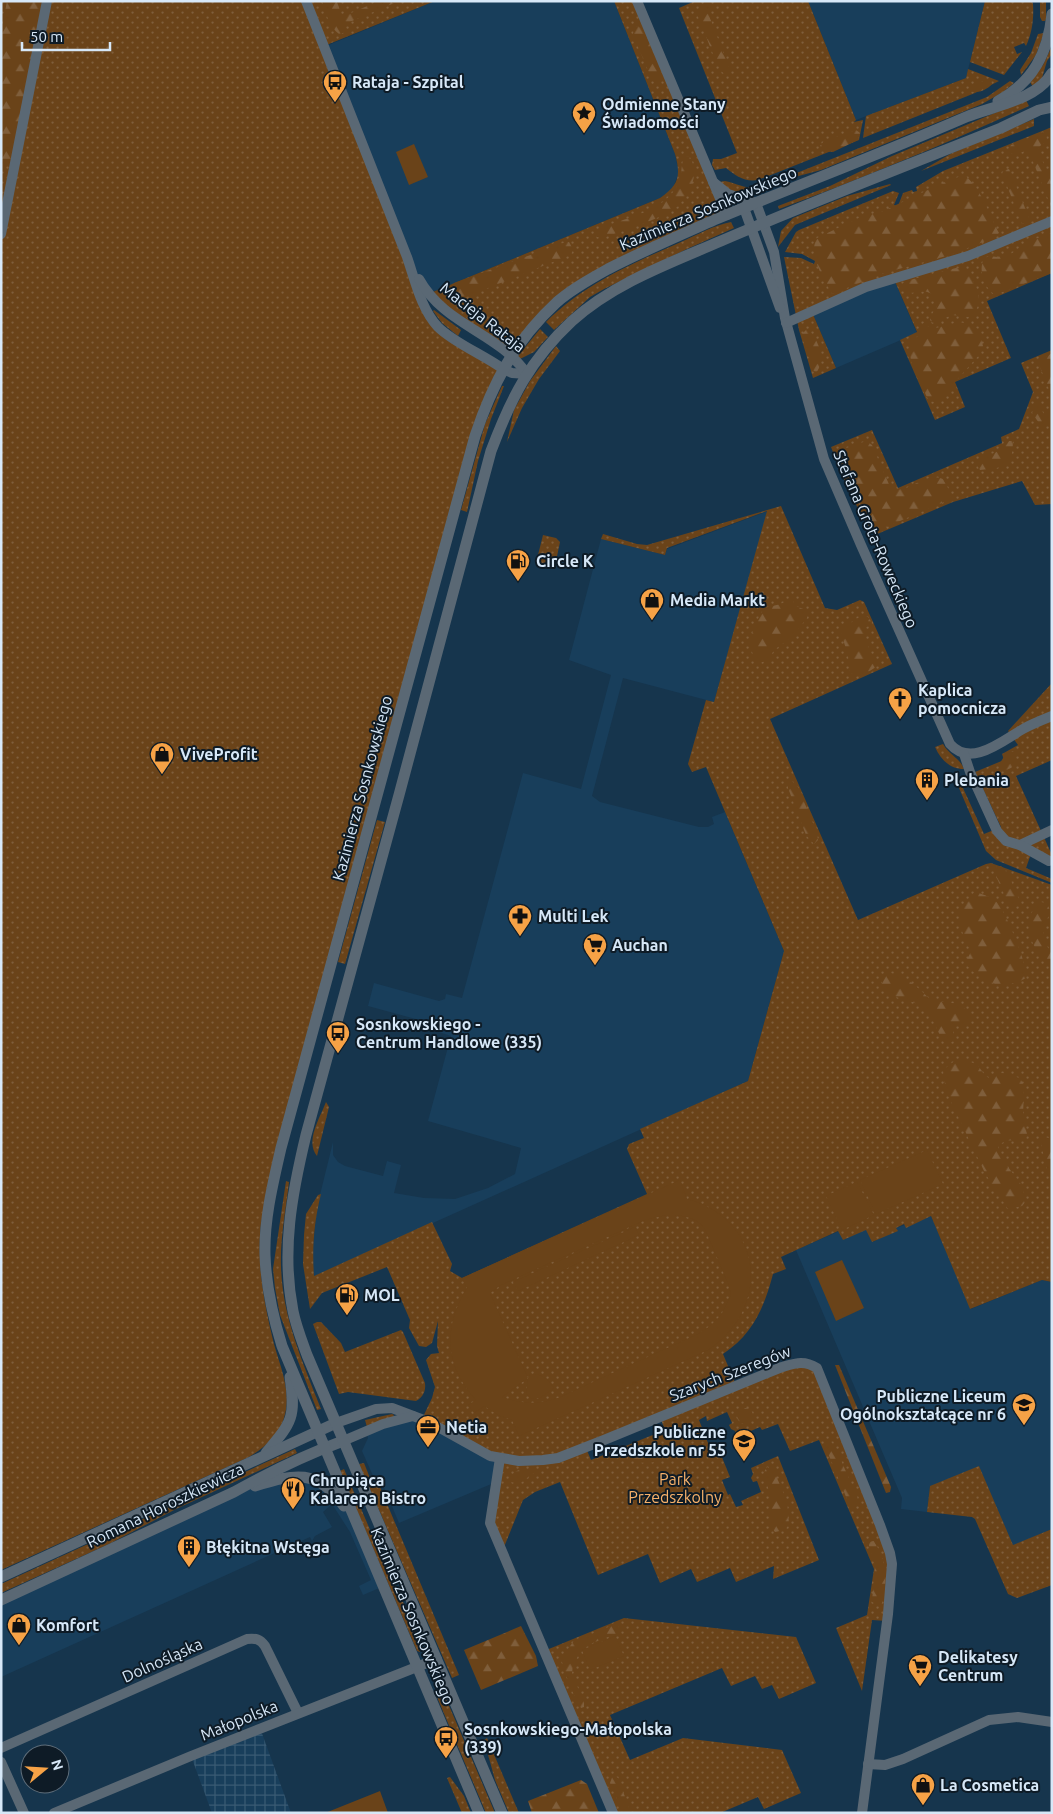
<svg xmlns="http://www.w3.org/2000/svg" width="1053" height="1814" font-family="Ubuntu,sans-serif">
  <defs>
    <pattern id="industrial-grid" width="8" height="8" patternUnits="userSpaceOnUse" patternTransform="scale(1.25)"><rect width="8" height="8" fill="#183e5b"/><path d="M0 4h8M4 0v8" fill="none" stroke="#395a73"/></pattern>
    <pattern id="green-dots" width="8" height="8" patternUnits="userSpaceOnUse" patternTransform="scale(1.25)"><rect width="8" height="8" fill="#6a4319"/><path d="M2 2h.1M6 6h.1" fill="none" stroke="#7f5e3b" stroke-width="1.8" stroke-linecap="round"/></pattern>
    <pattern id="forest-firs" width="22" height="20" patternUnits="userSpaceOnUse" patternTransform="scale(1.25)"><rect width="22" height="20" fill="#6a4319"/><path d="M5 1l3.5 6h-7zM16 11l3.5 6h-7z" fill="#7f5e3b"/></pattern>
  </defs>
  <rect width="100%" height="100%" fill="#16354d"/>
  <g fill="#183e5b">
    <path d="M435,1H614L675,154L679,173L672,190L660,198L428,294L407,257L324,47Z"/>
    <path d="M808,1H985L966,78L856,120Z"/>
    <path d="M893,277L917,333L836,368L812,312Z"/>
    <path d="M768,511L714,702L623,678L592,796L600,802L699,827H708L714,824L712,817L725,812L784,951L748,1081L313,1277L312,1255L317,1207L333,1142V1155L338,1162L345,1166L383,1176L387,1161L401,1165L394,1193L424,1198L455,1199L488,1188L515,1174L521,1148L428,1121L451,1036L436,1031L434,1024L368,1006L374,983L439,1001L445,999L446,994L462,998L523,773L581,789L611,675L569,660L601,539L665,555L667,549Z"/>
    <path d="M931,1216L971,1309L1042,1280L1052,1282V1529L1013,1546L930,1486L927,1512L901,1509L902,1498L796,1250L862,1221L873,1242L897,1229L896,1228Z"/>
    <path d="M410,1417L500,1458L496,1482L399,1523L384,1487L374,1478L362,1451L368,1438L366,1432Z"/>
    <path d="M311,1479L344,1506L384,1586L363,1595L359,1586L371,1580L350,1532L332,1504L323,1512L332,1527L315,1536L312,1541L310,1537L1,1677V1600L234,1492Z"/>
  </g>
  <path fill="url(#industrial-grid)" d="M260,1728L291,1813H212L191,1756Z"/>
  <g fill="url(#green-dots)" fill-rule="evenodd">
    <path d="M1,1H435L324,46L434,320L503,369L492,389L261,1223C257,1264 263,1296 272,1336C278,1363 293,1390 284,1418C279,1435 264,1448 249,1457L1,1570Z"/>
    <path d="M614,1H637L727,215L582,283L510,356L428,294L660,198C679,185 681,176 675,154Z"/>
    <path d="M695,1H808L856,120L854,122L863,120L859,140L758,180C744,182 736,176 726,168L715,170L712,165L713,159H721L737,153L679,8Z"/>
    <path d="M985,1H1032L1033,4C1034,19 1032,33 1026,46L1024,43L1014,47L1017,54L1022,52L1004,75L970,62Z"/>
    <path d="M1040,1H1046V19L1045,21H1042L1040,17Z"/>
    <path d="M1044,33L1036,55L1021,75L1020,70L1031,53L1038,34Z"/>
    <path d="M1052,46V54L1047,61L1042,78L1033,87L1030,82L1043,65Z"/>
    <path d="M968,69L999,81L975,93L863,138L866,116L966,78Z"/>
    <path d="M1010,81L1014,83L1003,92L982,104L821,170L791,178L794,174L987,97Z"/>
    <path d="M1026,100L1029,106C947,143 863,178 779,209L778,206L830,186L892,156Z"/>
    <path d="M1034,119V126L921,171L952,153Z"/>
    <path d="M1052,127V273L987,301L1011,358L955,382L965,407L935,420L900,340L917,332L893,277L812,312L836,368L813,378L799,330L784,257L801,258L814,264L815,261L802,254L785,252L796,232L799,230L893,191L899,193L894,205L898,206L903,193L912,190L913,192L917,191L916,187L943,171Z"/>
    <path d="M725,181C743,185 749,192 768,185L769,187L751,194L739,196L719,182Z"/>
    <path d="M890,184L891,185L795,225L778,247L781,231L793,218L847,196Z"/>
    <path d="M731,222L734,228L687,249L604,289L590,297L554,330L546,322C584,284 633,263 681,242C697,235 714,225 731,222Z"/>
    <path d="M434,310L461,330L458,336L442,323L433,311Z"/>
    <path d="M540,329L548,337L534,352L518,360L517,357Z"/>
    <path d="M556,346L560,351L539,379L522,408L507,442L514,410L530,381Z"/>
    <path d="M1052,350V504L1035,505L1022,481L953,502L875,535C855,508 843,478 831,447L872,430L898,488L1002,443L1001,437L1019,429L1033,392L1021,363Z"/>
    <path d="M502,386H504L491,419L478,461L467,512L461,510L485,424Z"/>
    <path d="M781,506L825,608L837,610L860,600L864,602L892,664L770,719L858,920L986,864L991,863L1052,885V1282L1042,1280L970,1309L931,1216L906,1228L904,1224L896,1228L898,1231L872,1242L866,1230L843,1240L838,1231L781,1257L786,1269L773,1274C764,1308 753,1334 723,1354L736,1385L782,1367L817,1368L890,1553L887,1621L872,1620L862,1691L836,1628L867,1615L874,1569L819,1440L790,1451L778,1424L762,1430L760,1427L737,1437L735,1431L731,1429L729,1425L732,1423L727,1412L707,1421L706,1416L699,1420L710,1448L717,1445L730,1477L722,1480L728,1495L730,1494L736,1507L743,1505L741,1501L761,1492L757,1481L753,1482L751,1478L753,1474L751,1468L778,1456L819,1560L773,1579L774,1566L736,1582L730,1568L697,1582L691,1569L660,1583L648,1554L598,1575L560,1482L535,1492L523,1500L502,1552L492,1531L500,1458L422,1419L432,1398L435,1387L426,1360L431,1354L439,1353L437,1346L438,1321L432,1343L426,1347L419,1346L409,1328L410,1320L387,1267L322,1293L310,1309L303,1264L304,1235L306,1214L318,1195L321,1194C314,1221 312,1249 314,1276L432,1222L452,1264L450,1271L462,1278L647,1194L627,1149L629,1144L644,1138L640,1129L748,1081L784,951L706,767L692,772L688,764L706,700L714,702L767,511L667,548L665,555L601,539L603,534L637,544L647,545ZM660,1417L665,1430L591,1460L586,1448Z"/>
    <path d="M543,535L556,538L560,542L555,566L553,567L536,563Z"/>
    <path d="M1052,683V760L1016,776L1052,855V860L1032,851L1026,868L1052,879V883L996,860L986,851L956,781L961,777L967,776L971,785L963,788L984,834L1001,827L975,772L1004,760L1002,754L1018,745L1008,731Z"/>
    <path d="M943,744C950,756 960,758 964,769C950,769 941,760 935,747Z"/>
    <path d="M377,820L385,822L345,964L338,962Z"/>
    <path d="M326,1102L329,1107L317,1156C305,1141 320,1118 326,1102Z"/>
    <path d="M286,1181L289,1182C286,1210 280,1238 281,1266C282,1316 303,1363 321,1409L317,1410L280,1315L275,1288L273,1269Z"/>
    <path d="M317,1322H321L341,1343L345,1352L401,1330L403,1332L425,1383C426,1391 423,1397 416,1401L348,1392L339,1394L313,1324Z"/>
    <path d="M392,1414L394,1415L393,1417L367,1427L365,1420Z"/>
    <path d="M295,1449L297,1453L176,1509L109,1544L1,1593V1584Z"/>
    <path d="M364,1463L372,1483L380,1487L459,1675L452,1678L359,1464Z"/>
    <path d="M979,1466L1013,1545L1052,1529V1585L1017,1598L1008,1594L975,1519L972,1517L927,1512L930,1486Z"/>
    <path d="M344,1469L395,1588L412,1618L421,1641L420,1652L417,1651L340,1471Z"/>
    <path d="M624,1618L796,1637L816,1683L779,1699L772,1685L762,1689L755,1676L731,1686L722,1668L610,1715L630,1760L683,1738L782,1750L801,1793L764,1809L758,1797L720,1813H613L544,1651Z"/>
    <path d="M444,1694L495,1813H486L437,1697Z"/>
    <path d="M487,1738L519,1813H509L495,1780L484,1740Z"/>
    <path d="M450,1777L464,1796L471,1813H462L447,1778Z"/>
  </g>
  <g fill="url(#forest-firs)">
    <path d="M7,1H47L11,160L6,165H2L1,34Z"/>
    <path d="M322,1H337L341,14L344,16L379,1H399L345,24L347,32L339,34C329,27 326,13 322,1Z"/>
    <path d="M700,4H712L709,9L710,18L730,70L728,76L722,72L713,54L697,14Z"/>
    <path d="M638,26L644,30L663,77L661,81L656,83L652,80L633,35L634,28Z"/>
    <path d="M986,80L991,81L992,84C987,90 977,94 970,91L973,85Z"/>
    <path d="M856,130L860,133L858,140L833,152L822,151L820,146L824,141Z"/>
    <path d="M1043,132L1046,134L1047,141L1040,146L1038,150L1052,184V209L1030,154L1025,151L1014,155L1011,153L1009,149L1011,145Z"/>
    <path d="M687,156L690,157C698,173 694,182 685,196C683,199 681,203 678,206C665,218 621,231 603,238L597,237L596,234L597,230L603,227C629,217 665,211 678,184C683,174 680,167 684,158Z"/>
    <path d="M1009,169L1030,220L1022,224L1002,173L1005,170Z"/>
    <path d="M964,175C980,186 990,216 999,233L993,238L950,255L884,273L832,294C824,278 807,255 817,238L861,217L881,212L947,181Z"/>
    <path d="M1052,233V273L1000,293L994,294C984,287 978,270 984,258L990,256L997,257L1011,254L1027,242Z"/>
    <path d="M566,242H569C572,247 574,251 570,255L456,301L450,296L449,292L454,283Z"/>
    <path d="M956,268C969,269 980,289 979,302C978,306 976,310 975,314L968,317L952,315L933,323L930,320L932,314L939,303C928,285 921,294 906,293L902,289V284L906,281Z"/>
    <path d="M959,322L969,324L978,329L983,346L980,354L955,382V384L936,402L929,401C920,382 906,363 911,341L918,336L923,323L932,329Z"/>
    <path d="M807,329C819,339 826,360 816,373L813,370L803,338V333Z"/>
    <path d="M1052,353V392L1048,387L1038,362Z"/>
    <path d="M1037,402L1045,416L1052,415V425L1045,426L1039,423L1032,413Z"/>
    <path d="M866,441L872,445L891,489C911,494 922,472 943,479L948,488L951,499L886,527L872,526C867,519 864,513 860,506C850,488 839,472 838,451Z"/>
    <path d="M1009,441H1013C1012,469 1005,467 980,470L975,462C988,452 999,456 1009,441Z"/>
    <path d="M786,601H793L796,606L808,611L807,618L792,637L774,650L769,659L758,664C744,644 753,627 764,608L781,604Z"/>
    <path d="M861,616L868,617L872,623L864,629C864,643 874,654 876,667L860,677L850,673L848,655L841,633V629Z"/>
    <path d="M1010,752H1015C1017,761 1016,768 1005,770L1002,768L1000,763L1005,755Z"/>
    <path d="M791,780L798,787L817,833L818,840L814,844L806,835L788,788V782Z"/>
    <path d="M997,866H1001L1006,870L1020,901V905L1013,908L1010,907L995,874V869Z"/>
    <path d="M975,892C983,894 995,898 999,905C1007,915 1028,966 1026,978C1020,982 1003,987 995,984C984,981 972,972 965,963L971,952C959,926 952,914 975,892Z"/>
    <path d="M1041,902L1046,903L1050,910L1043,935L1045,943L1052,954V969C1034,953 1016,920 1041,902Z"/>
    <path d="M886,972C901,975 910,980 920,990C923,992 926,996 929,998C941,1006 967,996 970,1021L966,1025L955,1026L953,1031L954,1039L952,1042H944C937,1032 934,1019 926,1010C912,995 883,1004 881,977Z"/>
    <path d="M957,1059C963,1060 972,1061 978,1066C982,1070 983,1075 989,1078L1002,1073L1020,1078L1024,1086L1023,1117L1027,1134L1026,1139L1023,1141C1012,1141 1007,1138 998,1146L1000,1156L1022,1186L1026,1201L1022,1206L1008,1209L985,1173L946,1091L943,1070Z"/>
    <path d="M1045,1137L1052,1139V1181L1046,1166L1040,1139Z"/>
    <path d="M835,1365H839L891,1487L890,1492L886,1493Z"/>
    <circle cx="745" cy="1416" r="8"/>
    <path d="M826,1440H829L834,1445L857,1496L858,1500L854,1506L849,1504L825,1446Z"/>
    <path d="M660,1445L668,1451C664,1465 639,1465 628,1459V1455L634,1451Z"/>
    <path d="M767,1467L774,1471L787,1501L789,1524L785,1530L775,1532L769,1524L770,1495L764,1472Z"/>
    <path d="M520,1469L534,1470V1473L519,1484L511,1482C510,1475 515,1472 520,1469Z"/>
    <path d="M874,1541C887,1562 888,1579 882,1603L878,1605L872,1602L875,1566L869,1546V1542Z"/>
    <path d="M613,1625H618L620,1630L619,1632C607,1639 590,1641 581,1651C577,1655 577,1661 573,1665L572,1673L584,1703V1707L581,1708L570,1687L561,1659L573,1642Z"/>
    <path d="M521,1626L536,1656L538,1666L481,1690L464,1650Z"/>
    <path d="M613,1775L618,1778L631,1813H623L610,1783Z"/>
    <path d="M581,1780L587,1784L599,1813H532L528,1801Z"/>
  </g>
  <g fill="#6a4319" fill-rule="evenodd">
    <path d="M414,144L428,177L409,185L396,152Z"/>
    <path d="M927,1150L943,1184L876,1214L860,1180Z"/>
    <path d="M680,1180L687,1199C764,1219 772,1308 708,1350L519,1436L512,1420L498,1415L484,1406L474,1413L468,1405L476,1400C444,1365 443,1327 467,1288L462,1278ZM666,1215C681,1215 695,1216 705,1229L729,1286L731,1295L721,1315L710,1326L698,1334L558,1398C538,1405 522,1404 502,1397L528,1378L526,1393L531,1399L540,1398L554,1388C548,1379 541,1373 530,1374L528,1378L490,1293L501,1285L645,1220Z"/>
    <path d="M857,1182L874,1215L842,1230L826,1196Z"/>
    <path d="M635,1227L639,1235L518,1291L513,1282Z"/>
    <path d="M842,1260L864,1308L836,1321L815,1272Z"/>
    <path d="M615,1636L624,1656L590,1670L582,1650Z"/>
    <path d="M380,1791L388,1813H325Z"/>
  </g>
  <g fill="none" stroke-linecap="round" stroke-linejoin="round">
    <g stroke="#5a6874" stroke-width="10">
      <path d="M306,1L407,257C415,280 421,309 438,327C454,343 484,355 503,369L512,373L527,374"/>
      <path d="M637,1L727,215"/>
      <path d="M713,182L728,194L756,203L774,252L785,318L824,459L861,545L950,744C971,768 1002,741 1023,729C1032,724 1042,720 1052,716"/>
      <path d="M744,208L780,308"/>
      <path d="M1,234L47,1"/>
      <path d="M419,279C445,326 498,332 527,374"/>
      <path d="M786,323L866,287L968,256L1052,221"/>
      <path d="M964,754L970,772L997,831L1006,841L1020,845L1052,830"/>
      <path d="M1020,845L1049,861"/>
      <path d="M336,1423L376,1409L392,1408L429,1422L490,1456L519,1461L543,1460L558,1458L604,1440L782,1367C796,1363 804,1360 817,1368L880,1525L890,1553L892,1564L888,1614L862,1813"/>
      <path d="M343,1441L383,1424L413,1416"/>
      <path d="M500,1458L490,1523L613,1813"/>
      <path d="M1,1748L247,1639C256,1638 260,1639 265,1646L298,1713"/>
      <path d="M1,1762L24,1813"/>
      <path d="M868,1764L885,1765L903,1759L989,1720L1018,1717L1052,1722"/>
      <path d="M54,1813L191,1756L437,1659"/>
    </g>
    <g stroke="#5a6874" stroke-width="11">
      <path d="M998,101C1033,82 1048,53 1052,14"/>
      <path d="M266,1453C292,1422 296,1418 290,1377"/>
      <path d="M255,1486C295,1474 317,1468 344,1506"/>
      <path d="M1,1577L336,1423"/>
      <path d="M1,1600L234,1492C270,1472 305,1455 343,1441"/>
      <path d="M479,1813L282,1346C273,1317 266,1286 265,1255C264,1219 273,1183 281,1148L475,436C493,382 515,341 557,302C572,289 590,279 608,269C643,251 678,236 714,220C798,185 883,153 966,117C993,106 1037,100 1052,73"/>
      <path d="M502,1813L307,1355C302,1341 296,1326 293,1311C281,1251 292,1193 306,1135L399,795L491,451C511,398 530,360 572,321C614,283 670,263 721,241C814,201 908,165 1001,128L1039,110L1052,107"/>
    </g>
  </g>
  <defs>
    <g id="bus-pin" transform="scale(1.25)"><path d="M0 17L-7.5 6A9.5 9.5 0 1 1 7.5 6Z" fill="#f6a246" stroke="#0e1b26"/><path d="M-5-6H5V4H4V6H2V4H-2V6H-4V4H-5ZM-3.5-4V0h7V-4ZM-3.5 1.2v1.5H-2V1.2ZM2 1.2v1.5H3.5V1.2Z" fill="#111"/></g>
    <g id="sight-pin" transform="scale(1.25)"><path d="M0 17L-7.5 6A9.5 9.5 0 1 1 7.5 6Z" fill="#f6a246" stroke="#0e1b26"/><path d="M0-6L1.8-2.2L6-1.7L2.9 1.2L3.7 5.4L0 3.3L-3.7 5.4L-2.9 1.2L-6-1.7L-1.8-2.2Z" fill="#111"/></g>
    <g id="fuel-pin" transform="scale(1.25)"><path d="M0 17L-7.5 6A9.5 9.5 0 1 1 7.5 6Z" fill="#f6a246" stroke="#0e1b26"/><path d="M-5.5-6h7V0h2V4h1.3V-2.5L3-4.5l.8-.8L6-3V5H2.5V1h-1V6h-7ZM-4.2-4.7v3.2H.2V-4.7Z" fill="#111"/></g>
    <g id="shop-pin" transform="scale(1.25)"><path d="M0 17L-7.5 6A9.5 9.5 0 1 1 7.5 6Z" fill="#f6a246" stroke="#0e1b26"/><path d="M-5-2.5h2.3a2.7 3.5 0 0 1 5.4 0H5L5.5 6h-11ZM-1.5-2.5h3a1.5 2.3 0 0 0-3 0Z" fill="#111"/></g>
    <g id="church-pin" transform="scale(1.25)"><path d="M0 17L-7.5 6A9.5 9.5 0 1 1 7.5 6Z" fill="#f6a246" stroke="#0e1b26"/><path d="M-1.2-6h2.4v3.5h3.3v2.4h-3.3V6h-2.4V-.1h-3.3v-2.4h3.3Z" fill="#111"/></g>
    <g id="building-pin" transform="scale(1.25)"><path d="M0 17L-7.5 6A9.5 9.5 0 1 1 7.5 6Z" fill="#f6a246" stroke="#0e1b26"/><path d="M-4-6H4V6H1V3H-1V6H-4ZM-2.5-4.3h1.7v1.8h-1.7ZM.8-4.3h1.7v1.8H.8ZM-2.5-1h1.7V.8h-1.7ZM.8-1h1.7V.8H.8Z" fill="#111"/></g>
    <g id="pharmacy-pin" transform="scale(1.25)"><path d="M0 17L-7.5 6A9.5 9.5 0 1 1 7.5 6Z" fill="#f6a246" stroke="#0e1b26"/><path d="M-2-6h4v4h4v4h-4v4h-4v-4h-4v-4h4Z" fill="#111"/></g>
    <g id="supermarket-pin" transform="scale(1.25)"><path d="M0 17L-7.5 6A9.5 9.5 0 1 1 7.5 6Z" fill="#f6a246" stroke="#0e1b26"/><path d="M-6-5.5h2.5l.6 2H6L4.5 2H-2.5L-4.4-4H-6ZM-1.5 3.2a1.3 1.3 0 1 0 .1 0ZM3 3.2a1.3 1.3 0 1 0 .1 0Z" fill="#111"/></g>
    <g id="school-pin" transform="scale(1.25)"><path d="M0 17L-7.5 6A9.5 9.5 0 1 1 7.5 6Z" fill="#f6a246" stroke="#0e1b26"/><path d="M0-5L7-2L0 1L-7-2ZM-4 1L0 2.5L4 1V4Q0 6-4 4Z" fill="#111"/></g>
    <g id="office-pin" transform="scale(1.25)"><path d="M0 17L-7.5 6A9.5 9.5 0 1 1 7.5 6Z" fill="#f6a246" stroke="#0e1b26"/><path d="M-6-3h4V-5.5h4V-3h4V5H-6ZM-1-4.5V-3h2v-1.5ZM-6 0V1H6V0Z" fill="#111"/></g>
    <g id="restaurant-pin" transform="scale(1.25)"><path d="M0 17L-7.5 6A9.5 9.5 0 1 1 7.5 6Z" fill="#f6a246" stroke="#0e1b26"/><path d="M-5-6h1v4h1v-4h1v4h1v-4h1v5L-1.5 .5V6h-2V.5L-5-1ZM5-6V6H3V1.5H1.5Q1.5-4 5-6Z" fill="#111"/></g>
  </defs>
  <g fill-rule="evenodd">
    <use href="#bus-pin" x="335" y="82"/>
    <use href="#sight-pin" x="584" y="113"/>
    <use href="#fuel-pin" x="518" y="561"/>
    <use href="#shop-pin" x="652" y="600"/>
    <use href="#church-pin" x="900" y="699"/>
    <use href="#shop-pin" x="162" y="754"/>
    <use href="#building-pin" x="927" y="780"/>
    <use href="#pharmacy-pin" x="520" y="916"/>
    <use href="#supermarket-pin" x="595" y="945"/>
    <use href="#bus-pin" x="338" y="1033"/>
    <use href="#fuel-pin" x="347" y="1295"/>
    <use href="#school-pin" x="1024" y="1405"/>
    <use href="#office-pin" x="428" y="1427"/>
    <use href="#school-pin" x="744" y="1441"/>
    <use href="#restaurant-pin" x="293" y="1489"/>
    <use href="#building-pin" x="189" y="1547"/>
    <use href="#shop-pin" x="19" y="1625"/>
    <use href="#supermarket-pin" x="920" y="1666"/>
    <use href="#bus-pin" x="446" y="1738"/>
    <use href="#shop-pin" x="923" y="1785"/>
  </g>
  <g text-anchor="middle" stroke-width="4" stroke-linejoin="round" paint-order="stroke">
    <g font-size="16" font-weight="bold" fill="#d7e8f8" stroke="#0e1b26" text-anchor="start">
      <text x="352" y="88">Rataja - Szpital</text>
      <text x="602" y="110">Odmienne Stany<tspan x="602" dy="18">Świadomości</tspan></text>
      <text x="536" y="567">Circle K</text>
      <text x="670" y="606">Media Markt</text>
      <text x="918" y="696">Kaplica<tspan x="918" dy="18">pomocnicza</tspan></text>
      <text x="180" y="760">ViveProfit</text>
      <text x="944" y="786">Plebania</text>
      <text x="538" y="922">Multi Lek</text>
      <text x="612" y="951">Auchan</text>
      <text x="356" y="1030">Sosnkowskiego -<tspan x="356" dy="18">Centrum Handlowe (335)</tspan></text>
      <text x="364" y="1301">MOL</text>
      <text x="1006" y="1402" text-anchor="end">Publiczne Liceum<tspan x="1006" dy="18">Ogólnokształcące nr 6</tspan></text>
      <text x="446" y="1433">Netia</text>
      <text x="726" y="1438" text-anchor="end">Publiczne<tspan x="726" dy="18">Przedszkole nr 55</tspan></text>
      <text x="310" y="1486">Chrupiąca<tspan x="310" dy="18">Kalarepa Bistro</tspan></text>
      <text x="206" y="1553">Błękitna Wstęga</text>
      <text x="36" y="1631">Komfort</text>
      <text x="938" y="1663">Delikatesy<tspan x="938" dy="18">Centrum</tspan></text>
      <text x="464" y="1735">Sosnkowskiego-Małopolska<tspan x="464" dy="18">(339)</tspan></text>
      <text x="940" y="1791">La Cosmetica</text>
    </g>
    <g font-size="16" fill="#d7e8f8" stroke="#0e1b26">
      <text transform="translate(708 208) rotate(-23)" y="6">Kazimierza Sosnkowskiego</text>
      <text transform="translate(483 317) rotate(38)" y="6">Macieja Rataja</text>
      <text transform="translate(876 539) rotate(67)" y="6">Stefana Grota-Roweckiego</text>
      <text transform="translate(362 788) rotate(-75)" y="6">Kazimierza Sosnkowskiego</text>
      <text transform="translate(730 1373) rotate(-21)" y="6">Szarych Szeregów</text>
      <text transform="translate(165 1505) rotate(-26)" y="6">Romana Horoszkiewicza</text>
      <text transform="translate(413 1616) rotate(67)" y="6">Kazimierza Sosnkowskiego</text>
      <text transform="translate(162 1660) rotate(-24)" y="6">Dolnośląska</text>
      <text transform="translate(239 1720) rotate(-22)" y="6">Małopolska</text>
    </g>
    <g font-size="16" fill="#f8b26b" stroke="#0e1b26">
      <text x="675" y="1485">Park<tspan x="675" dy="18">Przedszkolny</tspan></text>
    </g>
  </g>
  <rect width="1053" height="1814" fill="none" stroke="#d7e8f8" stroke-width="5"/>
  <g transform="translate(45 1769) rotate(72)"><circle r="24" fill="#0e1b26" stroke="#5e6d7a"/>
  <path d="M0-4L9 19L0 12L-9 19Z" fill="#f6a246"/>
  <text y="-8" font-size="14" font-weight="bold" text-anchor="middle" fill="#d7e8f8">N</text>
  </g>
  <path d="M22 42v8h88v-8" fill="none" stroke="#d7e8f8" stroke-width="2.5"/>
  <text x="30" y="42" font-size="15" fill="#d7e8f8" stroke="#0e1b26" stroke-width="4" paint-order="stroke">50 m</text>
</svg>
